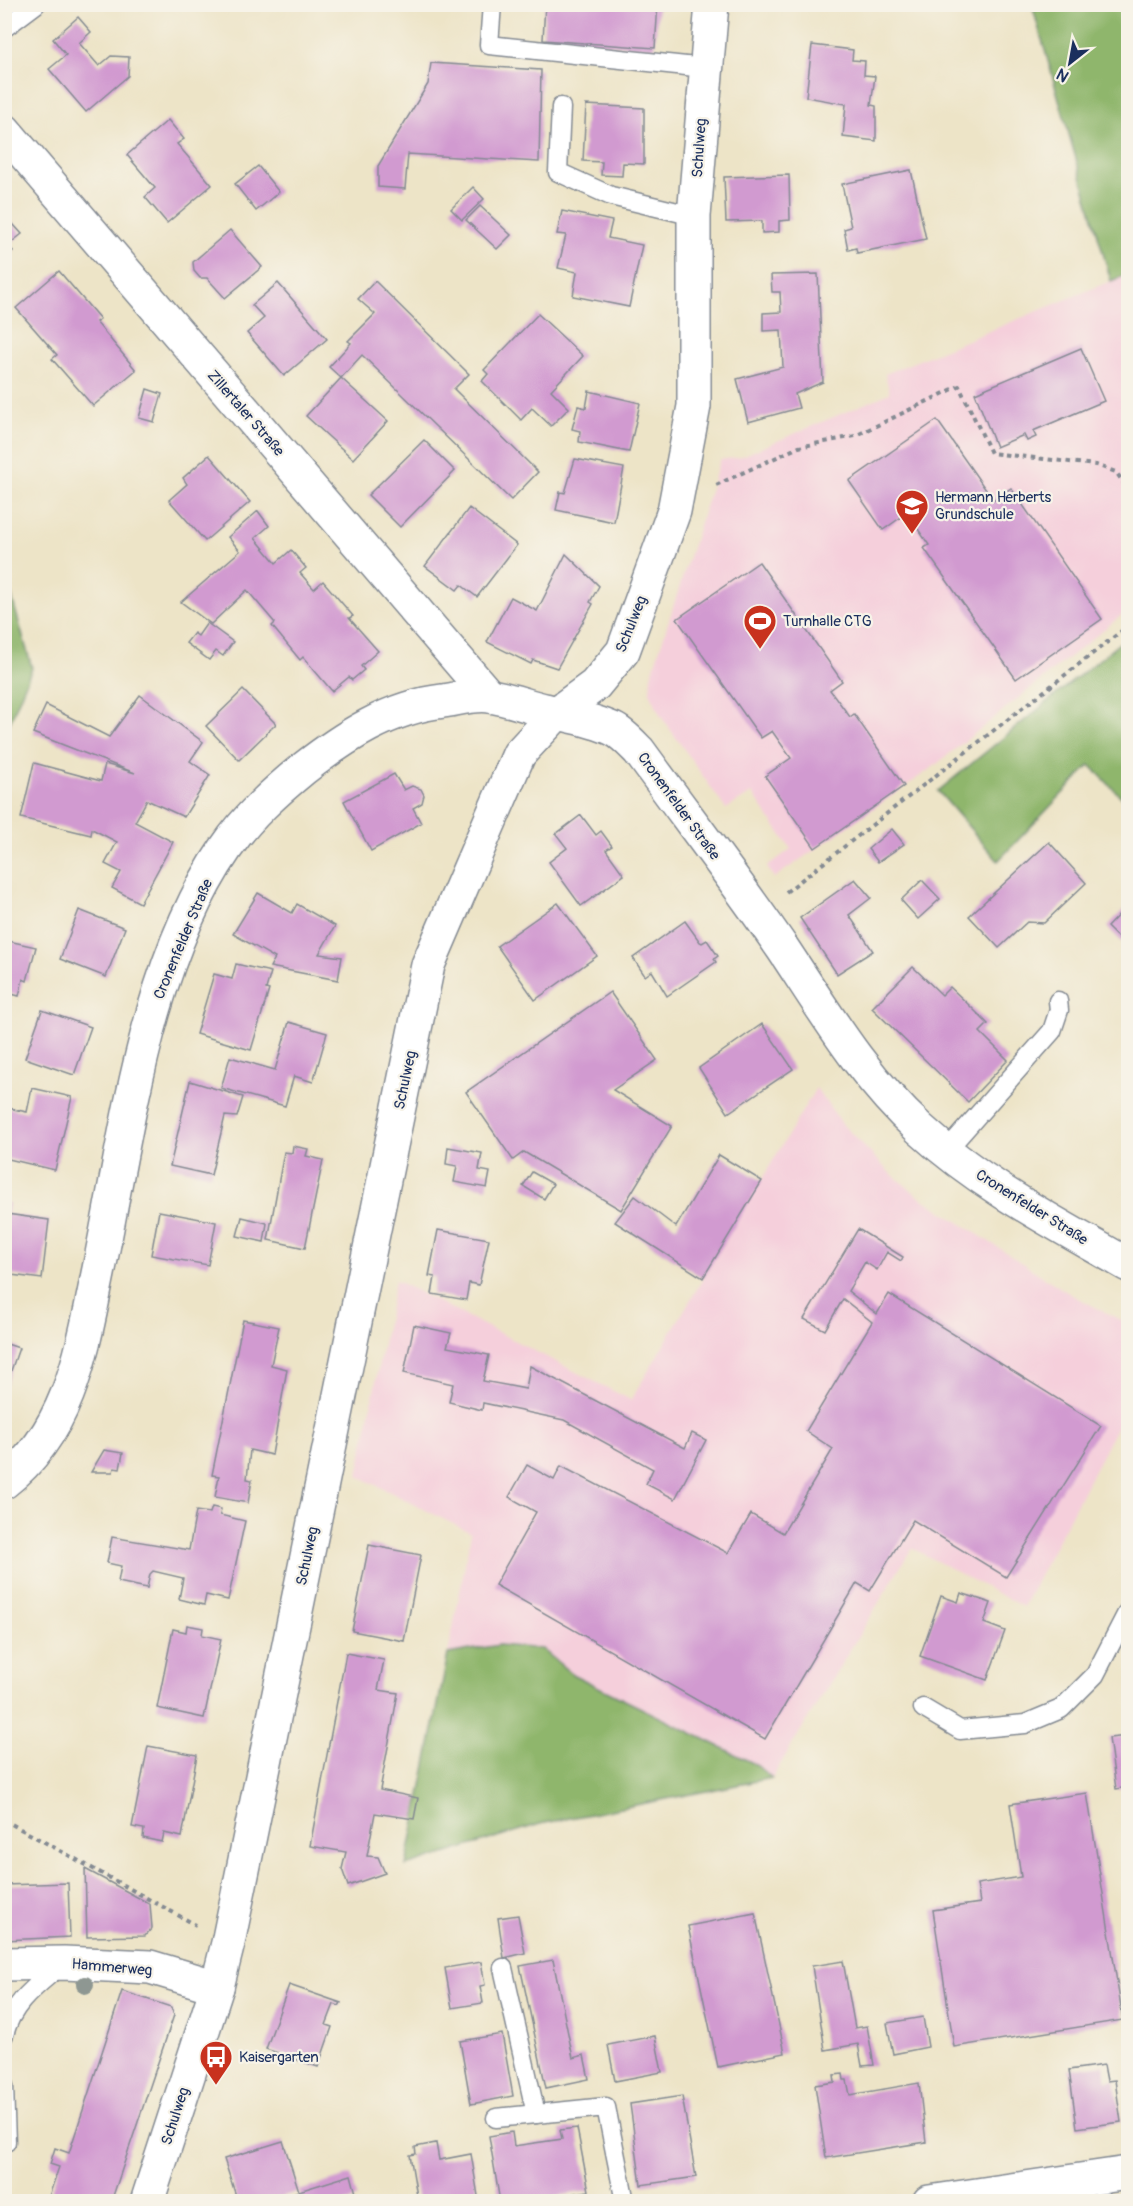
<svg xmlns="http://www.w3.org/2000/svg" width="1133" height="2206" font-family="Pangolin,sans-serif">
  <rect width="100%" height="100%" fill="#f7f3e8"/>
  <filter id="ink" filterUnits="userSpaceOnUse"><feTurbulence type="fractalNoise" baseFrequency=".0167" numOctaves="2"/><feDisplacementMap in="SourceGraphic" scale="12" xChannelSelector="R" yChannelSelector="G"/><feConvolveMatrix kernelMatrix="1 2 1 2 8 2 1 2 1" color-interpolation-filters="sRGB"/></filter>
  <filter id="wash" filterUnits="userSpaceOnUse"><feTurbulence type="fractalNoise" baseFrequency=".008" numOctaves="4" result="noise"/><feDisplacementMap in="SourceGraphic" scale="24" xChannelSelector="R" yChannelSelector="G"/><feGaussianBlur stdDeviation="1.35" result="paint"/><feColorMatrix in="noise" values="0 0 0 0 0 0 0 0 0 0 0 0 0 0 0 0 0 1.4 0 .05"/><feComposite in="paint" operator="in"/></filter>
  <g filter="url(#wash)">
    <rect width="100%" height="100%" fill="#ede4c7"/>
    <g fill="#f5cfdb">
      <path d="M1128,274V610L933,767L774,878L767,867L791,849L752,793L726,809L660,715L650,692L651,676L720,460L740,457L890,393L885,374Z"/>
      <path d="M816,1088L843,1125L889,1172L920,1197L1070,1294L1128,1324V1405L1023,1607L912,1548L772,1778L755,1764L572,1673L542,1649L499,1645L448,1654L471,1533L358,1476L395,1280L631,1400Z"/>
    </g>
    <g fill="#8fb66c" stroke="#557265" stroke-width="1.5">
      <path d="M1032,5H1128V274L1111,281Z"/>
      <path d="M4,570L32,668L5,734H4Z"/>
      <path d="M1128,636V804L1090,765L998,861L938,791Z"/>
      <path d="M499,1645L542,1649L572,1674L755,1764L772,1778L540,1824L406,1866L448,1654Z"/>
    </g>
    <g id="blocks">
      <g fill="#d19ad0">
        <path d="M415,4H464L463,13L415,9Z"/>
        <path d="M545,4H658L655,48L543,40Z"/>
        <path d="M78,17L91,32L79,43L99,66L111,56L129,57L128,76L86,112L49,69L66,55L53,39Z"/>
        <path d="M812,45L853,50L852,60L865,61L864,75L875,76L871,105L876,106V141L843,137L846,104L806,97Z"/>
        <path d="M431,63L541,70L539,162L408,154L405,189L378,187V166L428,84Z"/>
        <path d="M586,105L644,108V164L623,163L622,176L601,175L602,162L583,161Z"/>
        <path d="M168,120L184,139L177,144L212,185L167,223L145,197L155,188L127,155Z"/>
        <path d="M258,166L279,192L256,211L235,184Z"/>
        <path d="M911,170L926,239L857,253L856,248L848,250L844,229L851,227L842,184Z"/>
        <path d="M789,175L790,220L779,221V232L762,233V221L726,222L724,177Z"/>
        <path d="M473,187L484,199L462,220L451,209Z"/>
        <path d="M480,206L511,235L497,249L466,220Z"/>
        <path d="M562,211L612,221L608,238L642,245L629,307L573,296L577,272L558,268L566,235L557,234Z"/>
        <path d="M4,214L22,234L8,245L13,251L4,259Z"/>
        <path d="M230,230L262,267L225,298L207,278H200L194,271L193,262Z"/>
        <path d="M59,271L100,319L96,322L136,370L93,406L52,359L57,355L16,308Z"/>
        <path d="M818,274L823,382L795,394L799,408L748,422L737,379L783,367L781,330L763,331V313L781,312L780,292H772L771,275Z"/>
        <path d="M375,281L469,374L454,389L538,472L511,500L362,355L341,378L388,421L353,459L306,416L341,378L329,367L351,343L348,341L375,314L358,299Z"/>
        <path d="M278,283L327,339L284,376L247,333L264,318L252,305Z"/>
        <path d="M538,314L583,356L551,390L569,408L551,426L532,408L521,420L482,381L488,374L484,370Z"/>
        <path d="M1081,348L1104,401L1033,431L1036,437L1027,441L1024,435L996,447L975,393Z"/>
        <path d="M147,389L162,394L154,422L139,418Z"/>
        <path d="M589,391L640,403L629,452L579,442L580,431L572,429L578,406L586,408Z"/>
        <path d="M937,420L993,500L1011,488L1102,619L1016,679L924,548L929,545L907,513L883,530L849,481Z"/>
        <path d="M424,440L455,471L400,527L368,495Z"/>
        <path d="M209,455L250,502L205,541L169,500L187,484L183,478Z"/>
        <path d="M575,459L624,468L614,522L556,510L560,492L565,493Z"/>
        <path d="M469,508L517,545L477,597L461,585L457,590L425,566Z"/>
        <path d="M258,511L269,526L255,538L276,563L291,550L306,568L300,573L314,589L323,581L353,616L349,618L378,651L361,666L364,670L352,680L349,677L332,691L303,657L300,660L272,626L275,623L247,590L211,624L181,602L240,551L228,537Z"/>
        <path d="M566,554L599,586L590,602L593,604L557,668L533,660L531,664L487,642L511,597L537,611Z"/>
        <path d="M759,562L842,681L830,690L850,717L854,714L904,786L815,848L765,776L791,758L772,731L761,738L677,619Z"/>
        <path d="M207,623L233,642L223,656L216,651L209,660L186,643L194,633L198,636Z"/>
        <path d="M243,690L276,724L239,760L206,726Z"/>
        <path d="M140,695L203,742L190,761L210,775L184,817L147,800L135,822L173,842L140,903L112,888L121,872L105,864L117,842L92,829L91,835L21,818L34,763L101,781L105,764L135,773L33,733L46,705L109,737Z"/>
        <path d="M394,774L404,790L412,786L421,789L424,795L422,803L413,808L421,823L371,851L344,801Z"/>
        <path d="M581,815L596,835L601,831L612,846L606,850L624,875L581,906L549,862L567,848L556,834Z"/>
        <path d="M892,829L904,844L878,862L868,849Z"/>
        <path d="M1049,842L1086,883L1044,923L1027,922L999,948L969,916Z"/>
        <path d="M855,879L871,898L849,915L873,951L837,974L800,918Z"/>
        <path d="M922,880L940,899L918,919L901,900Z"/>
        <path d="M258,893L292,913L297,904L335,926L319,954L342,957L338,980L270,967L275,958L233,934Z"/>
        <path d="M558,903L597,956L535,1000L497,946Z"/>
        <path d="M1128,905V937L1123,943L1107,927Z"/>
        <path d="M79,910L125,928L106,977L60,959Z"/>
        <path d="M685,921L700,942L702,943L707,940L718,956L714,959L716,962L667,996L652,971L645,976L633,958Z"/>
        <path d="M4,940L36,947L27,981L23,979L19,996L4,992Z"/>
        <path d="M236,964L271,972L266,989L269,990L251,1050L196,1034L214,974L232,979Z"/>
        <path d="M913,967L942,995L950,987L969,1005L988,1024L980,1032L1008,1060L968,1102L872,1008Z"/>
        <path d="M610,992L657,1060L613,1090L672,1126L621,1210L524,1152L513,1160L466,1092Z"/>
        <path d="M42,1010L91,1027L74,1075L25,1058Z"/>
        <path d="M289,1022L327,1033L313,1082L294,1076L285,1106L221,1088L230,1057L275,1070Z"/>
        <path d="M762,1024L793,1069L728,1113L699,1068Z"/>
        <path d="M190,1081L243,1097L237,1117L225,1116L211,1175L170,1166Z"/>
        <path d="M32,1088L72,1097L55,1170L4,1158V1107L27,1112Z"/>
        <path d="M293,1146L308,1149L306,1156L323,1160L305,1248L268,1240L284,1152L292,1153Z"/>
        <path d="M448,1147L482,1153L479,1170L490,1172L487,1188L454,1182L457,1166L446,1164Z"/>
        <path d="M719,1155L762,1181L703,1278L615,1222L635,1196L676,1227Z"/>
        <path d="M532,1172L553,1184L544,1199L523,1186Z"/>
        <path d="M4,1203H9L7,1214L49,1220L42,1279L4,1274Z"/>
        <path d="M159,1211L216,1222L208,1265L151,1255Z"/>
        <path d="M242,1217L267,1223L264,1242L237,1236Z"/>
        <path d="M858,1229L903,1257L901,1261L887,1252L877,1270L865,1262L848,1291L877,1314L889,1294L1101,1426L1006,1577L913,1520L870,1591L857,1583L765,1739L495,1585L536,1512L509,1497L527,1465L554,1480L561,1466L728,1553L751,1514L783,1533L833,1449L806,1431L872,1322L843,1299L825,1330L804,1319Z"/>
        <path d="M438,1230L489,1239L479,1285L469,1283L466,1300L432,1294L435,1277L429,1276Z"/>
        <path d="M243,1320L279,1327L271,1365L287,1369L272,1455L250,1450L247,1479L252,1480L248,1503L215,1497L219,1476L212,1475Z"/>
        <path d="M414,1325L451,1333L447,1347L489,1355L483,1381L526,1389L530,1366L685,1448L692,1433L706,1440L675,1499L646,1484L653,1469L564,1420L483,1403L482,1410L449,1402L453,1384L404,1373Z"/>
        <path d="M4,1343L19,1348L5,1388H4Z"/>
        <path d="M104,1450L123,1453L120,1469L114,1468L113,1472H91Z"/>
        <path d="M212,1507L221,1509L220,1515L245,1521L228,1600L206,1595L204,1605L179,1599L183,1578L153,1571L150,1574L147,1588L118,1582L121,1566L107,1563L112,1537L189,1550L196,1511L210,1513Z"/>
        <path d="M369,1545L421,1555L404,1641L352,1631Z"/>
        <path d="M961,1593L991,1603L984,1623L1005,1631L987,1680L920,1656L941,1596L958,1602Z"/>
        <path d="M187,1625L203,1628L202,1635L221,1639L204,1718L157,1708L173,1629L186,1632Z"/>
        <path d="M346,1653L384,1660L378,1690L398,1693L380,1790L418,1798L414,1819L375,1813L367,1856L378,1857L385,1873L348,1886L342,1869L346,1852L310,1846Z"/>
        <path d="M1128,1736V1787L1116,1789L1109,1738Z"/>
        <path d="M148,1746L197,1755L182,1837L164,1833L162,1842L143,1838L144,1829L132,1827Z"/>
        <path d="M1087,1793L1123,2020L954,2047L933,1910L980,1903L977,1884L1021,1877L1010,1804Z"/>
        <path d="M85,1869L150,1904L152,1928L145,1936L87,1937Z"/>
        <path d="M68,1883L70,1937L4,1940V1885Z"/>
        <path d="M755,1913L785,2053L718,2067L688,1926Z"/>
        <path d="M518,1915L525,1953L504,1958L498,1918Z"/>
        <path d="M553,1960L573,2058L584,2055L589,2079L546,2088L520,1966Z"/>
        <path d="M843,1961L855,2028L867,2026L874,2065L862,2066L858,2044L825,2050L812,1966Z"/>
        <path d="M481,1962L485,1985L480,1986L483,2003L452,2008L445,1968Z"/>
        <path d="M289,1985L341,2003L339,2006L334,2004L326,2025L332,2027L318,2067L266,2049Z"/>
        <path d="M122,1991L171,2007L174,2015L111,2202H47L59,2167L50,2164L55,2148L69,2153Z"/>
        <path d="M923,2017L928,2047L893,2054L887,2023Z"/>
        <path d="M502,2034L513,2096L471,2104L460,2041Z"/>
        <path d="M655,2036L662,2072L615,2081L608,2045Z"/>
        <path d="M1104,2065L1107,2081L1115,2080L1121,2122L1077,2128L1069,2070Z"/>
        <path d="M843,2074L844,2080H847L850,2095L919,2083L926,2142L826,2158L815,2085L835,2082L834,2075Z"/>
        <path d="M682,2096L696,2177L641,2185L630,2104Z"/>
        <path d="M577,2128L589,2191L521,2202H500L489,2136L512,2132L514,2146L562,2139L560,2130Z"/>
        <path d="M283,2141L299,2191L266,2202H238L224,2159Z"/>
        <path d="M436,2143L439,2160L471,2154L479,2202H418L410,2155L416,2154L415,2147Z"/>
        <path d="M351,2175L357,2197L349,2202H302L299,2191Z"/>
      </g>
    </g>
  </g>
  <g filter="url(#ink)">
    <use href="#blocks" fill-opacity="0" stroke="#848a92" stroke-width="1.5"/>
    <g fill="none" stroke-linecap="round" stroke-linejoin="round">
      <g stroke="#848a92" stroke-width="21">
        <g id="lane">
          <path d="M492,4L489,45L705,68"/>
          <path d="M4,28L36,4"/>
          <path d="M561,107L558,172L611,196L694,216"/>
          <path d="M946,1151L1052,1031L1059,1010L1058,1001"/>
          <path d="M923,1708L960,1730L1025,1724L1061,1709L1095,1675L1128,1611"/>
          <path d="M503,1968L536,2114"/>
          <path d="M4,2035C12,2002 38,1985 62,1964"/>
          <path d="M4,2086L6,2142"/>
          <path d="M496,2118L606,2107L625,2202"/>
        </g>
      </g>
      <g stroke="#848a92" stroke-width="36">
        <g id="street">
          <path d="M4,130L488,695"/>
          <path d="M4,1482C71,1431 83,1346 99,1269C127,1133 146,964 226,848C247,817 275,792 303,769C344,737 390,707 443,701C457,699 475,694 489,696C507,698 527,706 545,710C568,716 591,719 613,729C622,733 631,743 639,751C687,817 737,882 783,949C825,1012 863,1077 920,1129C981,1185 1057,1224 1128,1265"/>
          <path d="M4,1964L64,1963L150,1967L217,1987"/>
          <path d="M147,2202L217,1987L228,1943L428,965L519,754L557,713L595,685L623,651L674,511L694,406V216L712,4"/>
        </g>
      </g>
      <g stroke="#848a92" stroke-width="36">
        <path id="secondary" d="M929,2202L1128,2173"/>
      </g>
      <g stroke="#848a92" stroke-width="4" stroke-dasharray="4.5 4.5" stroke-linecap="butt">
        <path d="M716,485L799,447L855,436L959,386L991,453L1096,465L1116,472L1128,489"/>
        <path d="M786,892L1128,626"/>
        <path d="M4,1820L196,1925"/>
      </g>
      <use href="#lane" stroke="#fff" stroke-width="18"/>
      <use href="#street" stroke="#fff" stroke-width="33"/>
      <use href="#secondary" stroke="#fff" stroke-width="33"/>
    </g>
    <circle fill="#8e9792" cx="85" cy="1985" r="9"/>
  </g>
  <defs>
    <g id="school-pin" transform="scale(1.725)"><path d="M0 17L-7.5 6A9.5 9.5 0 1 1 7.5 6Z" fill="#c8321e" stroke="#f7f3e8"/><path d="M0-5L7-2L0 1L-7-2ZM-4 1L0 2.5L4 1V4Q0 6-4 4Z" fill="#fff"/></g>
    <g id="stadium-pin" transform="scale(1.725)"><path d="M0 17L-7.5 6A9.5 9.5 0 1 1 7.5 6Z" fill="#c8321e" stroke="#f7f3e8"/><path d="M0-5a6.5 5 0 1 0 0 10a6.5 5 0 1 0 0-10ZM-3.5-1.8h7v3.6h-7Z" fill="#fff"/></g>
    <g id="bus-pin" transform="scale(1.725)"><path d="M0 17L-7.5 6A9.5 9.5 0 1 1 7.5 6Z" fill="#c8321e" stroke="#f7f3e8"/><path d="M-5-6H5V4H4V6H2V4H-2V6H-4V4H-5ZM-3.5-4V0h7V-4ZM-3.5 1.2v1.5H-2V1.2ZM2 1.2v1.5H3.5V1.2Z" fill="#fff"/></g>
  </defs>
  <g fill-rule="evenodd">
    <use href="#school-pin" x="912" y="506"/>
    <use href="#stadium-pin" x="760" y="621"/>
    <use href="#bus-pin" x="216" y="2057"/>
  </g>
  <g text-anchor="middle" stroke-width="4.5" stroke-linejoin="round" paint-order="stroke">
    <g font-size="15" fill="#1b2f5e" stroke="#f7f3e8">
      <text transform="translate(699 148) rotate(-86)" y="5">Schulweg</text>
      <text transform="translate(246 413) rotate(49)" y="5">Zillertaler Straße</text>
      <text transform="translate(631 624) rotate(-68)" y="5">Schulweg</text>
      <text transform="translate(679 806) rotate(54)" y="5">Cronenfelder Straße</text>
      <text transform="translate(183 939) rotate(-67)" y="5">Cronenfelder Straße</text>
      <text transform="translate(405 1080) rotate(-78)" y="5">Schulweg</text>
      <text transform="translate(1032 1207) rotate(32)" y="5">Cronenfelder Straße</text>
      <text transform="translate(307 1556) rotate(-78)" y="5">Schulweg</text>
      <text transform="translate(112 1967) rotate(5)" y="5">Hammerweg</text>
      <text transform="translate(175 2116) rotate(-72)" y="5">Schulweg</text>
    </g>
    <g font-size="15" fill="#1b2f5e" stroke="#f7f3e8" text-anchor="start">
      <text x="935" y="502">Hermann Herberts<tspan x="935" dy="17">Grundschule</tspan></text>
      <text x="783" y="626">Turnhalle CTG</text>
      <text x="239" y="2062">Kaisergarten</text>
    </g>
  </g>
  <rect width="1133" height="2206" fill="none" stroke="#f7f3e8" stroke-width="24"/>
  <g transform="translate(1070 63) rotate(211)" stroke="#f7f3e8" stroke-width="4.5" paint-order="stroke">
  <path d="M0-4.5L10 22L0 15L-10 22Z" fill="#1b2f5e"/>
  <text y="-9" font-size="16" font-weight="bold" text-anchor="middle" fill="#1b2f5e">N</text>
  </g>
</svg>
